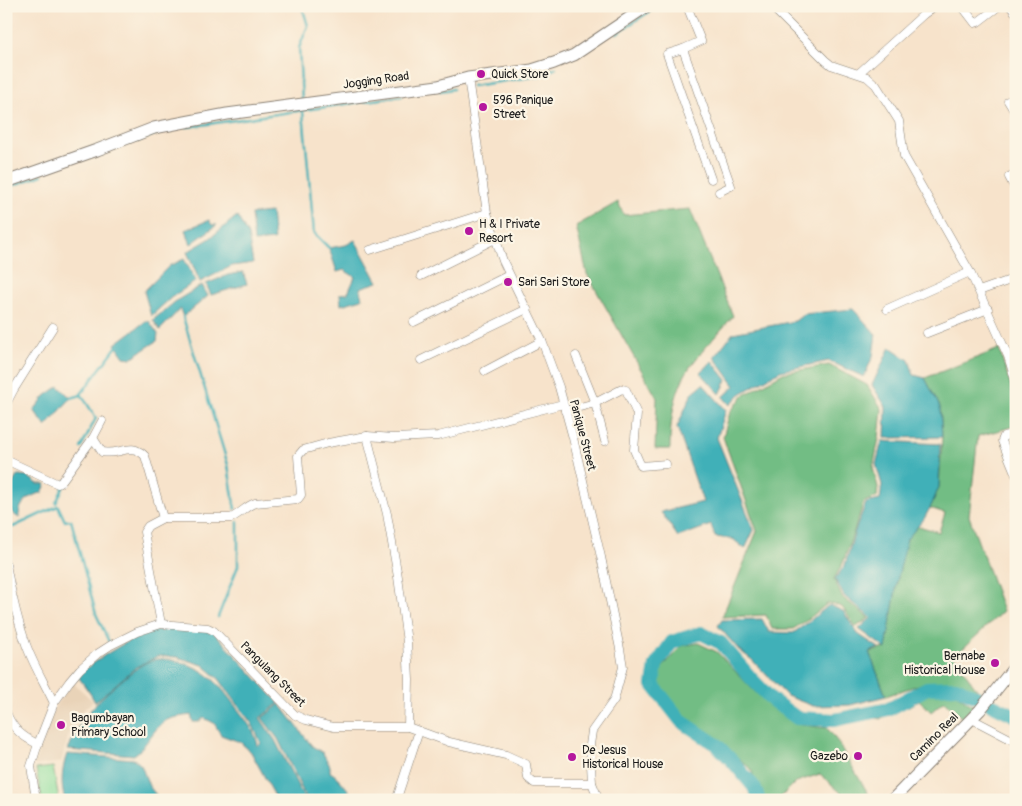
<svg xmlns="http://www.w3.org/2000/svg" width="1022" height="806" font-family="Pangolin,sans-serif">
  <rect width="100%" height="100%" fill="#fcf5e5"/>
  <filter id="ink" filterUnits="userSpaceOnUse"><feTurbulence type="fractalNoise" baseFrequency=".02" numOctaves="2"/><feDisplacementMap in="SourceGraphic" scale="10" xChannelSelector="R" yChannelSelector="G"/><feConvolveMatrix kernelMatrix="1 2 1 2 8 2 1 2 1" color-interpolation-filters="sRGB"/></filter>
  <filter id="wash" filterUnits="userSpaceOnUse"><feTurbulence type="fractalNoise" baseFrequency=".0096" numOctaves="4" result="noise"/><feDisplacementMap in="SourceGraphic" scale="20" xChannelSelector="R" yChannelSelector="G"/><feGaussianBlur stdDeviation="1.12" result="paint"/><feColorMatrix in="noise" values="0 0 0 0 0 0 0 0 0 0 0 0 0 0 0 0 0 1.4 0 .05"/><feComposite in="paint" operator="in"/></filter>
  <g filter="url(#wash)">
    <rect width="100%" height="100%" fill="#f7e3cb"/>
    <path fill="#e9d3b8" d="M72,682L93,701L80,713L68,737L61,762L34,766L55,707Z"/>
    <path fill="#8ede9d" stroke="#557d5c" d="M53,767L59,800H42L36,769Z"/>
    <g fill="#72bd84" stroke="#476c50">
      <path d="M618,202L624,215L690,209L733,316C719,333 703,349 690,367C674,390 670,422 670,449H655L657,398L587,274L576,226Z"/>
      <path d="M999,349L1016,403V426L978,436L969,516L1003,611L954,657L979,692L952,685L924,683L886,696L869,652L886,648L898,577L907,539L918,526L939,532L945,513L930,508L939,487L942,437L940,407L925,378Z"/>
      <path d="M829,365L867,385L882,409L879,438L873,468L878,487L877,497L864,502L843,563L834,579L842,597L869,618L856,627L842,607L828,603L806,621L793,629H772L766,615L722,617L757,531L723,437L730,412L743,396L783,373Z"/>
      <path d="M698,643L717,652L755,692L795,724L827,728L837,741L872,800H849L820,774L796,782L778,800H762L751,769L725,747L686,720L659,686L661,669L681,646Z"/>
      <path d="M929,690L952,691L973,706L963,719L944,701L931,712L919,700L909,706H901L880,719L872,716L886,712Z"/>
    </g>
    <g fill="#40b0b8" stroke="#2e666a">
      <path d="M271,212L274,240L254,242L251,214Z"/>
      <path d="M237,216L248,235L253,263L232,266L200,282L187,252L209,239Z"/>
      <path d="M209,220L212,225H217L191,244L185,230Z"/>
      <path d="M355,240L378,282L360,288L362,299L341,305L340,294L348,293L355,277L344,270L337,272L329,248L346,245Z"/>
      <path d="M184,259L196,281L172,297L151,316L144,291L169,266Z"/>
      <path d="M243,272L247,284L211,295L206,284L228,275Z"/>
      <path d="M202,285L208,296L183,317L180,309L160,330L153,320L176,301Z"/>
      <path d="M853,309L876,334L873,356L864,377L829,361L780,371L740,394L730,405L723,397L735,386L714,357L733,333L795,321L804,314Z"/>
      <path d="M146,321H149L158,334L157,341L131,358L124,357L115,344Z"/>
      <path d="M890,347L909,360L914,375L925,378L940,407L942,437L885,438L886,407L872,385Z"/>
      <path d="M712,361L727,380L720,394L701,373Z"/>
      <path d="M703,384L726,410L717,438L754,530L745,549L733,539L715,537L711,525L678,537L661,512L703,502L677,427L692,393Z"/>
      <path d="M59,386L71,398L46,427L34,410L45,396Z"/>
      <path d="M882,441L940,444L939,487L932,504L924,519L907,539L898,577L886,649L859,629L871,618L844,596L835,579L845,565L855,531L866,503L880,500L882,485L876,464Z"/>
      <path d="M18,475L27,476L38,484H46L42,493C31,494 16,505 20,518C16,516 12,514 11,510C7,500 11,483 18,475Z"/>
      <path d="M829,605L843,611L858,634L879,648L869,652L886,696L850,705L813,706L787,696L751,659L739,650L718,626L722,620L762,619L769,632L793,633L806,624Z"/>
      <path d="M171,627L212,630L279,703L260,718L275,740L305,800H277L251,752L240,742L221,735L214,723L204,718L198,722H193L191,715C184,716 174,717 167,720C153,728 147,746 134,755L109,753L108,754L107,753L68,750C77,724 94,703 115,686C126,677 139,664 153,660C160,658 169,659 176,661C205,668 216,680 233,703C242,715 256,731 258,746L261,743L252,724L219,679L203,665L177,657L158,656L136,667L95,702C90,692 83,684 77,675L105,655L141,633Z"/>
      <path d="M280,704L312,746L323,753L330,766V772C337,775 351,792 354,800H307L278,739L262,718Z"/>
      <path d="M67,754L134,759L141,765L149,786L160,800H65C60,785 62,768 67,754Z"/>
    </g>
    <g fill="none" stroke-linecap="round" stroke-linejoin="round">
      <g stroke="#40b0b8" stroke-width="2.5">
        <path d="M302,6L308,26L299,48L302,100"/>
        <path d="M617,33L658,6"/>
        <path d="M472,86L538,76L556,68"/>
        <path d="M440,91L453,89"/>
        <path d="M303,112L314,233L329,248"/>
        <path d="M187,127L402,96"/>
        <path d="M137,141L160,132"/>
        <path d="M6,188L42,175"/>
        <path d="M183,317L228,465L235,509"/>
        <path d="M71,398L81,395"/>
        <path d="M81,448L96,418L81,394L117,346"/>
        <path d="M56,503L66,481"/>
        <path d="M6,524L13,527L58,506L65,521L71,520L96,614L110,644"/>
        <path d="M218,617L238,566V522"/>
      </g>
      <path stroke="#40b0b8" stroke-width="14" d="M759,800L754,787L734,763L717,745L681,721L653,685L656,665L672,642L701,633L721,643L750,677L772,700L797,718L834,720L889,709L927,688L956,687L1016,716"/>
    </g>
  </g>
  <g filter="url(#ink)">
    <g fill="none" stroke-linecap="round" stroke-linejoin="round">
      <g stroke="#8a8074" stroke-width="9">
        <g id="street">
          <path d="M687,6L701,41L683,49L667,54L711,179"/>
          <path d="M771,6L825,60L831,65L867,77L876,85L899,121L904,156L970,272L1008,356L1016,382"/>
          <path d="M962,6L975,23L978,22L999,6"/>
          <path d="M1010,6L1016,13"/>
          <path d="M683,49L731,186L719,192"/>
          <path d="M859,73L924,14L935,6"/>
          <path d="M468,78L487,213L503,261L542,341L559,387L573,438L601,557L620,649L623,667L614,700L592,731L590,745L592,783L599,800"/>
          <path d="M1008,101L1016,114"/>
          <path d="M1016,173L1009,177L1016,190"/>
          <path d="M370,250L487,213"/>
          <path d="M421,276L495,239"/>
          <path d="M979,291L1016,278"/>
          <path d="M887,309L970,272"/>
          <path d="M414,322L509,275"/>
          <path d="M927,333L988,309"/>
          <path d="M576,356L595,403L605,441"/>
          <path d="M421,360L527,309"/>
          <path d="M485,371L542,341"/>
          <path d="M6,404L14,389L53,327"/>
          <path d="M565,411L595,403L622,389L626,390L637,414L634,450L641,466L666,464"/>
          <path d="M1016,433L1004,436L1002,441L1016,475"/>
          <path d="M367,436L387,514L398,577L407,642L409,680L408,727"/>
          <path d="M93,438L102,452C120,456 130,441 145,456L163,518L148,526L144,532L161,624"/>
          <path d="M6,460L58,484L61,482L93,438L102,421"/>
          <path d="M163,518H231C240,514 246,506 255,503L298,499L301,495L298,456L303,450L328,443L367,436L394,438L438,436L563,404"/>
          <path d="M6,564C11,592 17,620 27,647C34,666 45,684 54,703"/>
          <path d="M6,712C12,728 22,737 38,744"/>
          <path d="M972,719L1016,742"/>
          <path d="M397,798L419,731"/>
          <path d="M36,800L31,766L38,744L54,703L69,682L80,669L97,654L111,645L137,632L161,624L208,628L214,631L295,715L306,720L333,727H408L449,742L506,755L526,764L528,778L534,783H592"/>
        </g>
      </g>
      <g stroke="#8a8074" stroke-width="13">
        <g id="secondary">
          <path d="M6,182L97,150L154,128L227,114L438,86L468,78L532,70L554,63L574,55L647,6"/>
          <path d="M892,800L980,710L1016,665"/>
        </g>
      </g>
      <use href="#street" stroke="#fff" stroke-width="8"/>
      <use href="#secondary" stroke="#fff" stroke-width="11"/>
    </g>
  </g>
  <g fill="#b5179e" stroke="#fcf5e5" stroke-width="2">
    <circle cx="481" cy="74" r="5"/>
    <circle cx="483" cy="107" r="5"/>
    <circle cx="469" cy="231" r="5"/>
    <circle cx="508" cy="282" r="5"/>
    <circle cx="995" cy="663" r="5"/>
    <circle cx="61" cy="725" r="5"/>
    <circle cx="858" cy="756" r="5"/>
    <circle cx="572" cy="757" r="5"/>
  </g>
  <g text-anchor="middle" stroke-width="4.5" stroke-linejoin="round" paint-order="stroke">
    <g font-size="12" fill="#1c1c1c" stroke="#fcf5e5" text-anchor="start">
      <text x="491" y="78">Quick Store</text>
      <text x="493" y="104">596 Panique<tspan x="493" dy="14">Street</tspan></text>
      <text x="479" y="228">H &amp; I Private<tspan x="479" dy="14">Resort</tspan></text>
      <text x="518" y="286">Sari Sari Store</text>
      <text x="985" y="660" text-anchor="end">Bernabe<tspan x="985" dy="14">Historical House</tspan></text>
      <text x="71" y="722">Bagumbayan<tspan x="71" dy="14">Primary School</tspan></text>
      <text x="582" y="754">De Jesus<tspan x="582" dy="14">Historical House</tspan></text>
      <text x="848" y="760" text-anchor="end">Gazebo</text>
    </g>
    <g font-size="12" fill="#1c1c1c" stroke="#fcf5e5">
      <text transform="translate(376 80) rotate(-8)" y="4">Jogging Road</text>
      <text transform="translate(583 435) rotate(75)" y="4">Panique Street</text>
      <text transform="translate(273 674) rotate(45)" y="4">Pangulang Street</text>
      <text transform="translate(934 737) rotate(-45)" y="4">Camino Real</text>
    </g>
  </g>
  <rect width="1022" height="806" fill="none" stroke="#fcf5e5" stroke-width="25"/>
</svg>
